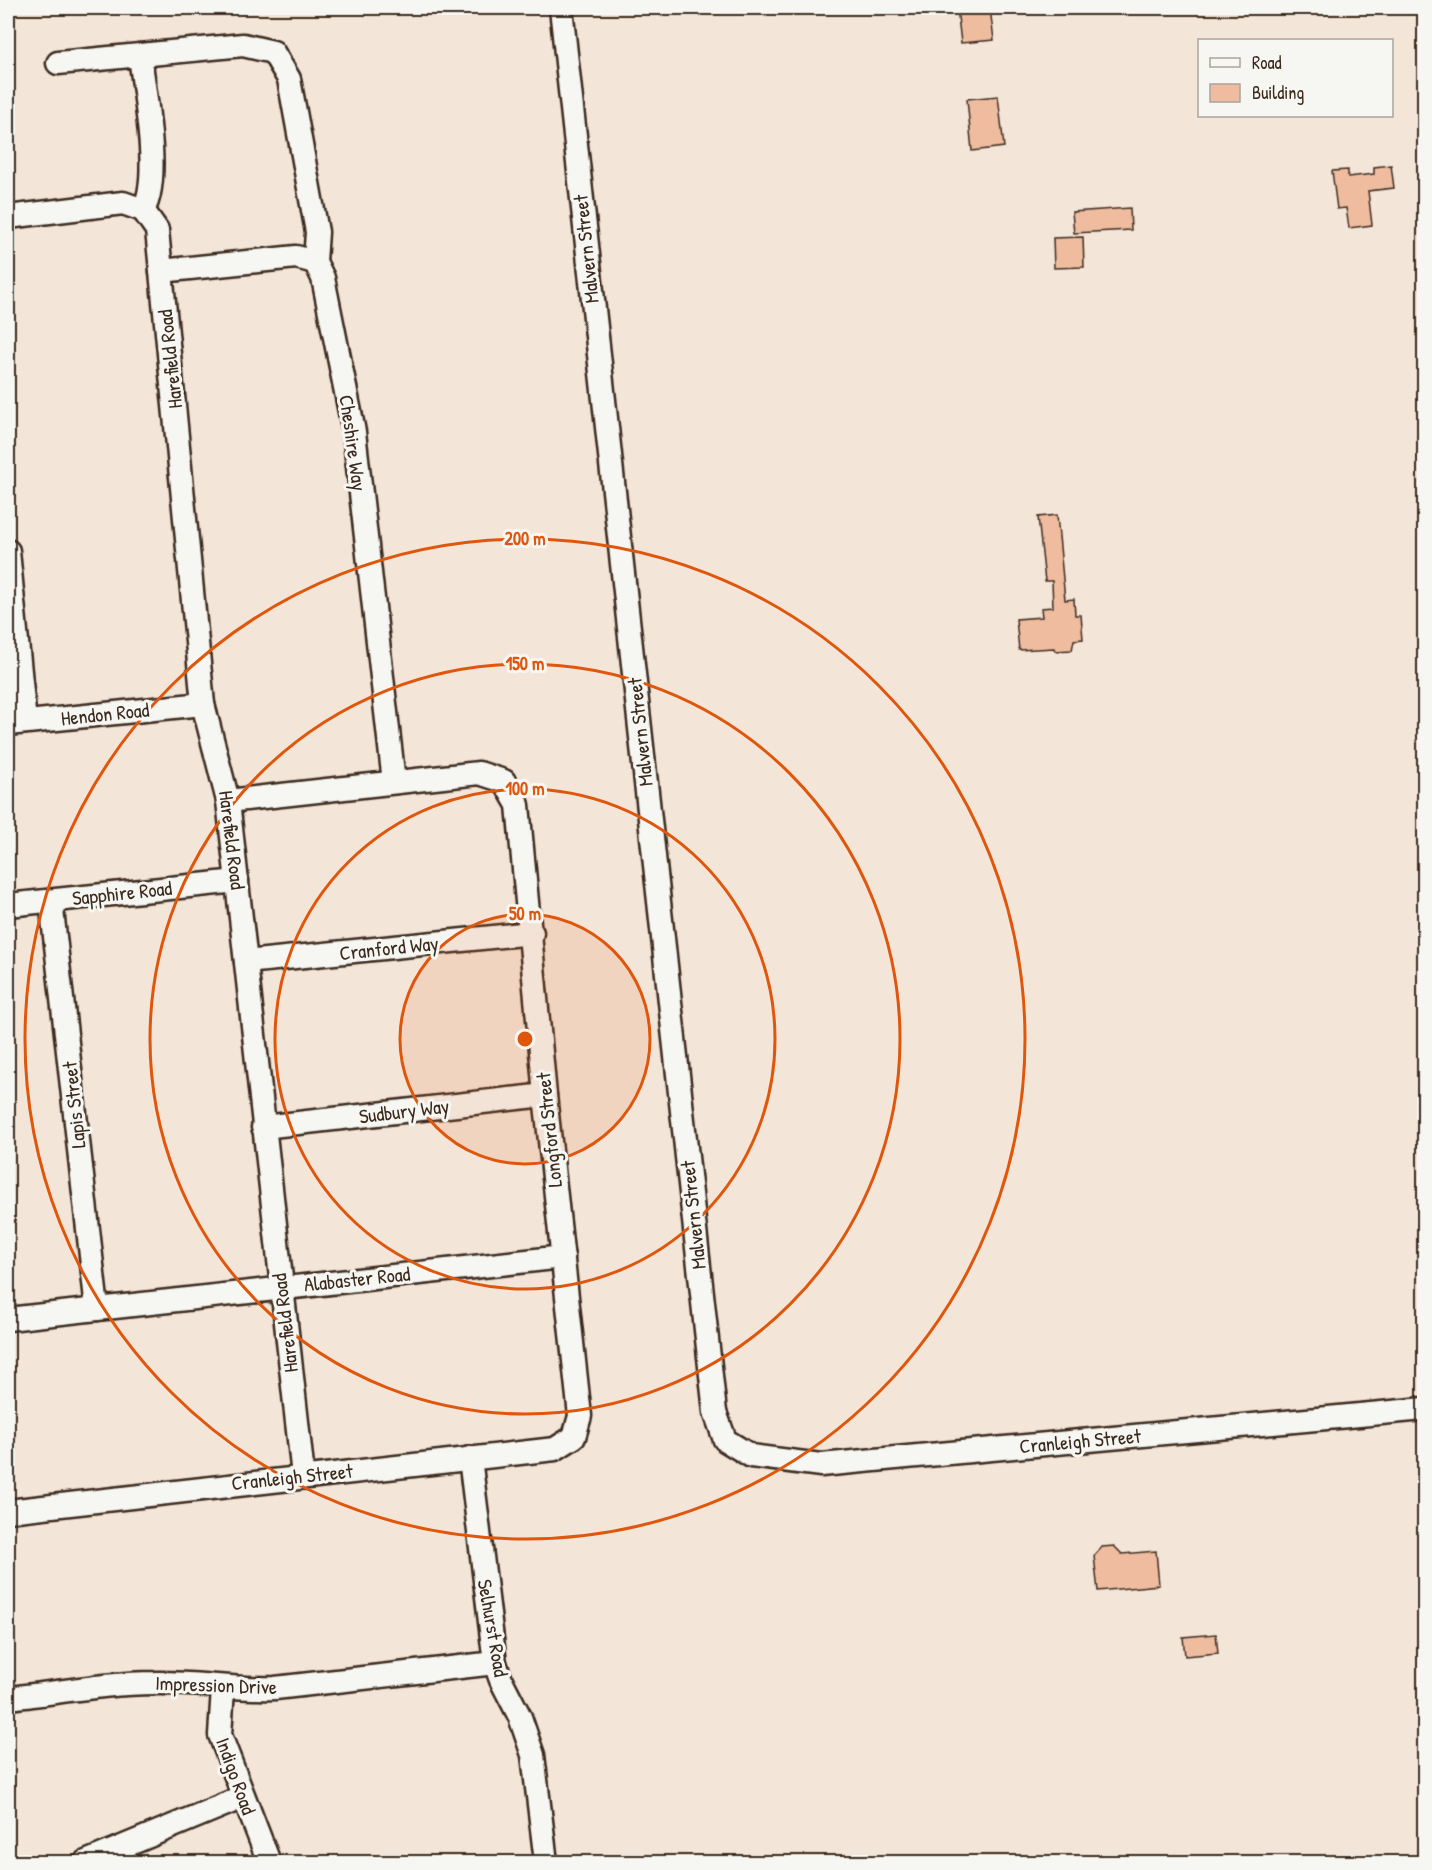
<svg xmlns="http://www.w3.org/2000/svg" width="1432" height="1870" font-family="'Patrick Hand',sans-serif">
  <rect width="100%" height="100%" fill="#f4e5d9"/>
  <filter id="ink" filterUnits="userSpaceOnUse"><feTurbulence type="fractalNoise" baseFrequency=".0167" numOctaves="2"/><feDisplacementMap in="SourceGraphic" scale="12" xChannelSelector="R" yChannelSelector="G"/><feConvolveMatrix kernelMatrix="1 2 1 2 8 2 1 2 1" color-interpolation-filters="sRGB"/></filter>
  <g filter="url(#ink)">
    <g fill="#efbca0" stroke="#3b2a1e" stroke-width="1.5">
      <path d="M957,8H990L994,40L961,43Z"/>
      <path d="M998,96L1004,147L972,151L967,99Z"/>
      <path d="M1391,165L1394,188L1368,191L1372,225L1349,228L1346,208L1337,209L1332,171L1348,170V177L1374,174V167Z"/>
      <path d="M1130,208L1131,230L1074,233L1072,212Z"/>
      <path d="M1083,237L1084,267L1054,268L1053,238Z"/>
      <path d="M1057,515L1065,600L1074,599L1075,615H1081L1083,639L1074,640L1072,650L1055,651L1054,648L1019,650L1016,619L1042,617L1041,608L1053,607L1052,581H1045L1038,517Z"/>
      <path d="M1114,1546L1122,1554L1156,1551L1159,1585L1098,1591L1094,1556L1102,1547Z"/>
      <path d="M1216,1634L1218,1653L1185,1656L1183,1637Z"/>
    </g>
    <g fill="none" stroke-linecap="round" stroke-linejoin="round">
      <g stroke="#3b2a1e" stroke-width="27">
        <g id="minor">
          <path d="M561,8L715,1412L725,1440L751,1456L821,1465L1424,1409"/>
          <path d="M140,55C144,93 162,179 143,210"/>
          <path d="M58,63L243,45L273,52L289,79L317,232L315,262"/>
          <path d="M143,210L157,230L203,704L228,801L303,1476"/>
          <path d="M8,217L123,203L143,210"/>
          <path d="M161,271L296,257L315,262L323,278L354,432L394,782"/>
          <path d="M8,551L25,722"/>
          <path d="M8,724L203,704"/>
          <path d="M51,901L97,1309"/>
          <path d="M8,905L237,881"/>
          <path d="M246,962L532,933"/>
          <path d="M263,1127L545,1095"/>
          <path d="M8,1319L563,1257"/>
          <path d="M470,1458L495,1663L501,1680L520,1717L533,1755L546,1862"/>
          <path d="M8,1511L555,1449L574,1437L580,1416L545,1095L518,805L504,781L479,773L228,801"/>
          <path d="M223,1688L220,1735L269,1862"/>
          <path d="M8,1698C56,1693 106,1683 155,1683C196,1682 235,1690 275,1688L495,1663"/>
          <path d="M86,1862L243,1797"/>
        </g>
      </g>
      <use href="#minor" stroke="#f6f6f2" stroke-width="22"/>
    </g>
  </g>
  <circle cx="525" cy="1039" r="125" fill="#df570d" fill-opacity=".12"/>
  <g fill="none" stroke="#df570d" stroke-width="3">
    <circle cx="525" cy="1039" r="125"/>
    <circle cx="525" cy="1039" r="250"/>
    <circle cx="525" cy="1039" r="375"/>
    <circle cx="525" cy="1039" r="500"/>
  </g>
  <g text-anchor="middle" stroke-width="6" stroke-linejoin="round" paint-order="stroke">
    <g font-size="20" fill="#3b2a1e" stroke="#f6f6f2">
      <text transform="translate(586 249) rotate(-96)" y="7">Malvern Street</text>
      <text transform="translate(170 359) rotate(-96)" y="7">Harefield Road</text>
      <text transform="translate(353 443) rotate(82)" y="7">Cheshire Way</text>
      <text transform="translate(105 714) rotate(-6)" y="7">Hendon Road</text>
      <text transform="translate(640 732) rotate(-96)" y="7">Malvern Street</text>
      <text transform="translate(232 840) rotate(83)" y="7">Harefield Road</text>
      <text transform="translate(122 893) rotate(-6)" y="7">Sapphire Road</text>
      <text transform="translate(389 948) rotate(-6)" y="7">Cranford Way</text>
      <text transform="translate(74 1105) rotate(-96)" y="7">Lapis Street</text>
      <text transform="translate(404 1111) rotate(-7)" y="7">Sudbury Way</text>
      <text transform="translate(549 1130) rotate(-96)" y="7">Longford Street</text>
      <text transform="translate(693 1215) rotate(-96)" y="7">Malvern Street</text>
      <text transform="translate(357 1279) rotate(-6)" y="7">Alabaster Road</text>
      <text transform="translate(285 1323) rotate(-97)" y="7">Harefield Road</text>
      <text transform="translate(1080 1441) rotate(-5)" y="7">Cranleigh Street</text>
      <text transform="translate(292 1477) rotate(-6)" y="7">Cranleigh Street</text>
      <text transform="translate(493 1628) rotate(80)" y="7">Selhurst Road</text>
      <text transform="translate(216 1685) rotate(2)" y="7">Impression Drive</text>
      <text transform="translate(236 1776) rotate(70)" y="7">Indigo Road</text>
    </g>
  </g>
  <circle cx="525" cy="1039" r="9" fill="#df570d" stroke="#f6f6f2" stroke-width="3"/>
  <g font-size="18" text-anchor="middle" font-weight="bold" fill="#df570d" stroke="#f6f6f2" stroke-width="6" stroke-linejoin="round" paint-order="stroke">
    <text x="525" y="545">200 m</text>
    <text x="525" y="670">150 m</text>
    <text x="525" y="795">100 m</text>
    <text x="525" y="920">50 m</text>
  </g>
  <rect width="1432" height="1870" fill="none" stroke="#f6f6f2" stroke-width="30"/>
  <rect x="15" y="15" width="1402" height="1840" fill="none" stroke="#3b2a1e" stroke-width="2" filter="url(#ink)"/>
  <rect x="1198" y="39" width="195" height="78" fill="#f6f6f2" stroke="#aba49d" stroke-width="1.5"/>
  <rect x="1210" y="58" width="30" height="9" fill="#f6f6f2" stroke="#aba49d" stroke-width="1.5"/>
  <text x="1252" y="69" font-size="18" fill="#3b2a1e">Road</text>
  <rect x="1210" y="84" width="30" height="18" fill="#efbca0" stroke="#aba49d" stroke-width="1.5"/>
  <text x="1252" y="99" font-size="18" fill="#3b2a1e">Building</text>
</svg>
